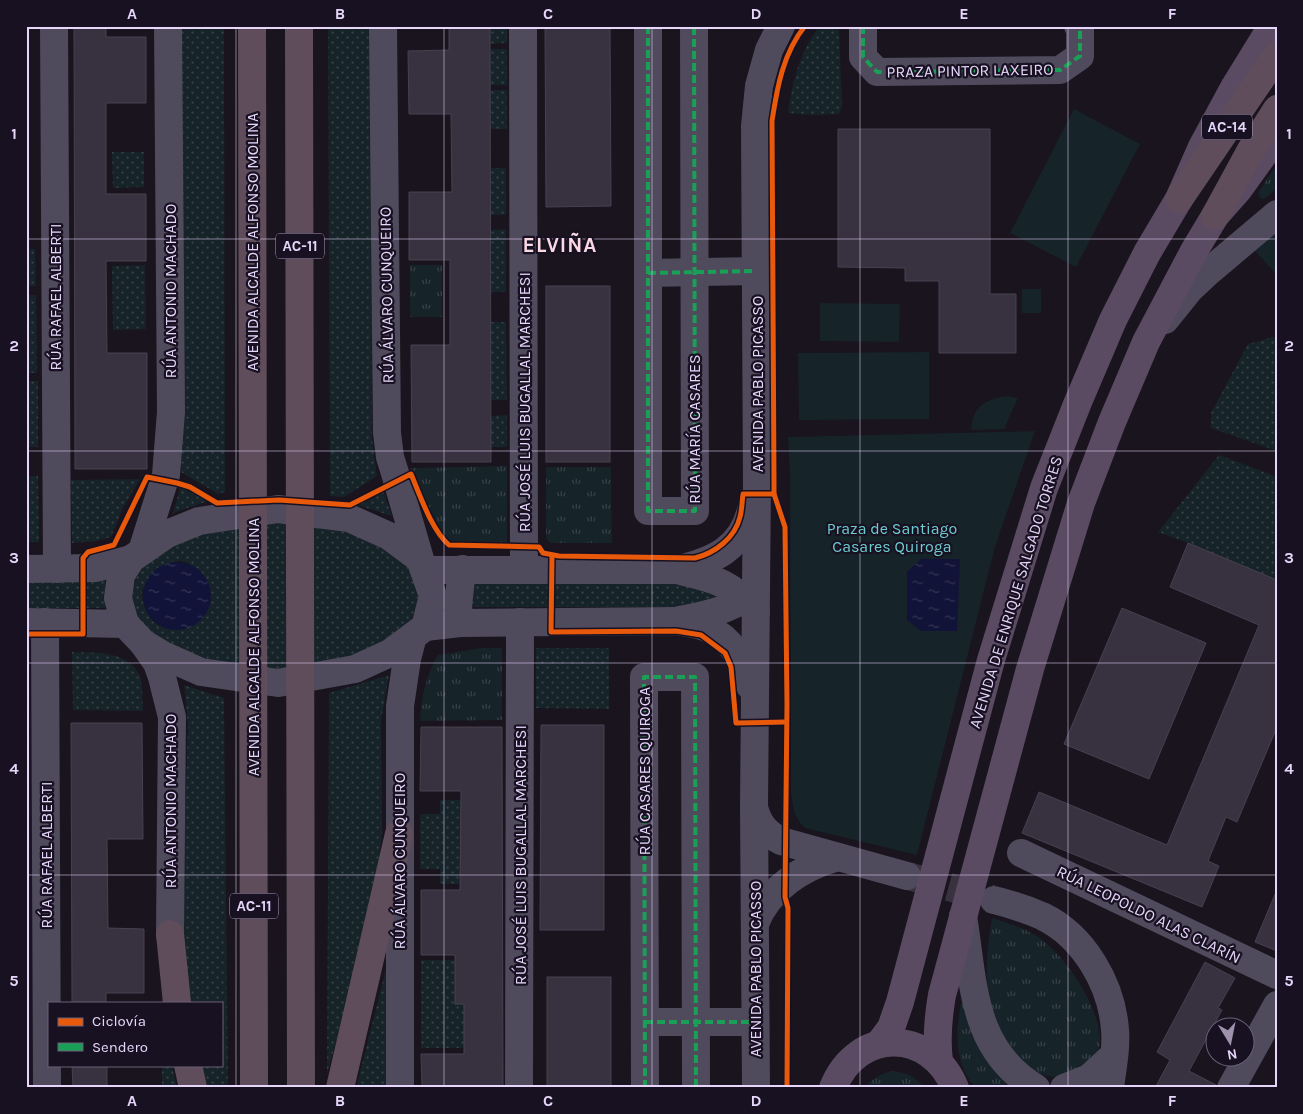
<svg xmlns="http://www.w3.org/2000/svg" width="1303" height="1114" font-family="Karla,sans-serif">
  <defs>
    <pattern id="grass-tufts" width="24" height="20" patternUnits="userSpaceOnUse" patternTransform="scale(1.25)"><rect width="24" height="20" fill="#162328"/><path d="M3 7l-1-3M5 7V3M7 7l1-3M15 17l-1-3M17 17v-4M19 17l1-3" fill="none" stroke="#384248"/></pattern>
    <pattern id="garden-dots" width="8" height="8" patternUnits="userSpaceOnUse" patternTransform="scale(1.25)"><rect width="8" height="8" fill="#162328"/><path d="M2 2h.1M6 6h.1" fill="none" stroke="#384248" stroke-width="1.8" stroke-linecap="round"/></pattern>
    <pattern id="water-ripples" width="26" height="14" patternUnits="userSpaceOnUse" patternTransform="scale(1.25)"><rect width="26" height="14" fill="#111338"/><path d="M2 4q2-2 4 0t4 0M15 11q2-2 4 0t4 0" fill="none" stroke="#343556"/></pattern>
  </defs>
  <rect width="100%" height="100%" fill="#19141e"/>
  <g fill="url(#grass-tufts)">
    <path d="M1277,164V188L1264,199H1261L1258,193Z"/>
    <rect x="410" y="265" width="32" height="52"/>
    <path d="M507,466V546L449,542L443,537L411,468Z"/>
    <path d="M546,467H611L612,543H550L546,538Z"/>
    <path d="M482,648H502V720L420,721C421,698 426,675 438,655Z"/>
    <path d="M992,918C1007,923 1022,927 1035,935C1064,952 1101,1008 1100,1042C1100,1047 1098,1052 1097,1057C1090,1062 1076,1074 1068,1076C1022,1085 996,1031 989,994C984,970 988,942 992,918Z"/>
    <path d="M964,992L1013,1088H976C952,1063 955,1023 964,992Z"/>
    <path d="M892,1071C906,1073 916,1076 924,1088H864C873,1078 880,1074 892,1071Z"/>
  </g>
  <g fill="#162328">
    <path d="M1074,109L1140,144L1076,267L1010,233Z"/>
    <path d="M1277,229V275L1253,249Z"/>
    <rect x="1022" y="289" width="19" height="24"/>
    <path d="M820,303L900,304L899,342L820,341Z"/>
    <path d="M929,352V419L799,420L798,353Z"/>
    <path d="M1005,396L1018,398L1004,429L971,430C972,407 985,400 1005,396Z"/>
    <path d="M1035,431L995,547L917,855L805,828C794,818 793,808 791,793L790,474L788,437Z"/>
  </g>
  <g fill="url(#garden-dots)" fill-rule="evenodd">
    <path d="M179,26H224L225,492L218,494L181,472Z"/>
    <path d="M328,26H371L372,438L377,476L344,497L330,496Z"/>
    <path d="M490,26H507V43L490,44Z"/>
    <path d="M820,26H837L839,28L842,106L839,114L813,115L788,113C792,82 800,50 820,26Z"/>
    <path d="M489,49H507V85H490Z"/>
    <rect x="490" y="90" width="17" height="39"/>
    <path d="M112,152H144V187L113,188Z"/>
    <rect x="490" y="168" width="16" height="47"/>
    <path d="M506,229V292H490V230Z"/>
    <path d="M26,249H35L36,286H27Z"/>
    <path d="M145,265L146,329L113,330L112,266Z"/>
    <path d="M26,295H36L37,373H27V338L29,337V330L27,329Z"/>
    <path d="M490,322H506L507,400H491Z"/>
    <path d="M1273,337L1277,338V451L1211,428V413L1248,344Z"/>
    <path d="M26,381H38V447H27V417L29,416V409L26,408Z"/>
    <path d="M507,415V447H491V416Z"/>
    <path d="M1219,455L1277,477V573L1274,579L1188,543L1158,532Z"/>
    <path d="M26,476H38L39,542H26Z"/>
    <path d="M140,479L123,508L111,537L97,541L72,543L71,480Z"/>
    <path d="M181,485L208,501L173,513Z"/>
    <path d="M383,490L392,516L357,505Z"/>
    <path d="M275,523L326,527L352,532L387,546L410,566L420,596L410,623L383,644L353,659L276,670L199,658L164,641L138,622L131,591L143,561L198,533ZM181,561L188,563L202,619C173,642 142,626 142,590L172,562Z"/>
    <rect x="26" y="580" width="79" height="28"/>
    <path d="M474,581L684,582L722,594L702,605L684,607H472L465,600Z"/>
    <path d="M536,648H609V709L536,708Z"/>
    <path d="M72,652C96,653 128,650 140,676C143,683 142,702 143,711L73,710Z"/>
    <path d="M389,675L381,721L382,832L377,879L365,939L327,1074L329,693Z"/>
    <path d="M184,685L224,698L228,1088H204L199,1065H221V1003H188L181,935L188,726Z"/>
    <path d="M440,800H461L460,884H440V869H420V814H440Z"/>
    <path d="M390,953L389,1088H356Z"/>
    <path d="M421,960H455V1003L464,1004V1048H421Z"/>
    <path d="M162,1065H172L177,1088H162Z"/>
  </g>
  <g fill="url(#water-ripples)">
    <path d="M921,559H960L957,631H921L907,620V572Z"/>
    <circle cx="177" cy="596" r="34"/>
  </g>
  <g fill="#383240" stroke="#484051">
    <path d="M74,26H106V37H146V103H106V194H146V261H106L107,353H147V469H75Z"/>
    <path d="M449,26H490L491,462H412L411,345H450V260H409V192H452L451,114H409L408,51L449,50Z"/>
    <path d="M545,26H610L611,206L546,207Z"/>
    <path d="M838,129H990V294H1016V353H939V281H905V268L838,267Z"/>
    <rect x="546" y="286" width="64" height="176"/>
    <path d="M1188,543L1277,580V727L1237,822L1226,817L1208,861L1219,866L1202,907L1022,833L1039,792L1167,845L1259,625L1170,587Z"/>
    <path d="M1122,608L1206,643L1149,779L1064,744Z"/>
    <path d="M71,723H142L143,839H107L108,928L144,929V993H106V1003H72Z"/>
    <path d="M541,725H604V930H540Z"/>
    <path d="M421,727H502L503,1088H422L421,1054H464V1004H455V955H421V890H460L461,791H420Z"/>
    <path d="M1276,892H1277V951L1255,942Z"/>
    <path d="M1205,962L1235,978L1218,1008L1222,1010L1189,1071L1216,1085L1215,1088H1155L1170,1060L1157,1052Z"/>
    <rect x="547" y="977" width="64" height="111"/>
    <path d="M72,1065H107V1088H73Z"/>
  </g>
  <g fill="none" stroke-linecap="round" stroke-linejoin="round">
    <path stroke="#38313f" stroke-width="28" stroke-dasharray="28 14" stroke-linecap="butt" d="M908,876L992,899"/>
    <g stroke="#504a5d" stroke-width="28">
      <path d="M54,26L57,569"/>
      <path d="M383,26L387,433L390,457L395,473L420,559L433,596L425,627L413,636L390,653L355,669L278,683L201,672L163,655L143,643L125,624L118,598L121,575L131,559L167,534L199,521L278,509L349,518L389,536L420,559"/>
      <path d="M523,26L524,569"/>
      <path d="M648,26V511H695L694,26"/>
      <path d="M863,26V57L877,72L1060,70L1080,56V27L1078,26"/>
      <path d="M648,273L756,271"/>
      <path d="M1165,320L1190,289L1207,273L1277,214"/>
      <path d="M142,551L166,475L171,412L168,26"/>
      <path d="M26,569L96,568L131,559"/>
      <path d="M424,570H675C715,561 743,548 752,506"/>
      <path d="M676,570C713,579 730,581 756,612"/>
      <path d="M680,620C699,616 729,611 744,598C748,595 752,590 755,586"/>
      <path d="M26,622L125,624"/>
      <path d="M45,622L47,1088"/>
      <path d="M460,623L458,606L462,569"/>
      <path d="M425,627L460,623L676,621C686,623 698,624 707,628C731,638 745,662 750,686"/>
      <path d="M143,643L157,663L162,677L172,717L170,934"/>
      <path d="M754,807C758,824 766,833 781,841L907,876"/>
      <path d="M1021,853L1277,975"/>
      <path d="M994,900C1010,904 1026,909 1042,916C1084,936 1112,985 1115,1030C1117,1050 1112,1069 1110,1088"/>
      <path d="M963,916C974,983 971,1049 1036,1088"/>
      <path d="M755,924C768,889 802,867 838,857"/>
      <path d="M645,1022H755"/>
      <path d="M400,1088V706L407,659L413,636"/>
      <path d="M519,1088L520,622"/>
      <path d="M645,1088L644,677H695L696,1088"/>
      <path d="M756,1088L754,806L757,482L755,126L759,86L769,50L781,26"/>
      <path d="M1064,1088L1089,1078L1114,1055"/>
      <path d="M1231,1088L1277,1005"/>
    </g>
    <g stroke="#5a4b62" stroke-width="28">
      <path d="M879,1044L891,1028L900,1002L991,660L1044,488L1078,402L1113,320L1147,253L1179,199L1202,147L1235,86L1272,26"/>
      <path d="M939,1061C936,1038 938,1018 942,995L1030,669L1081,503L1112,422L1146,342L1194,251L1215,216L1238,190L1277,136"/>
      <path d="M833,1088C857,1027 931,1028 955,1088"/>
    </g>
    <g stroke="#604d5b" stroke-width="28">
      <path d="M252,26L254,1088"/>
      <path d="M299,26L301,1088"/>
      <path d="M1179,199L1277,55"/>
      <path d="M1215,216L1251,150L1277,109"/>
      <path d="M170,934L177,1003"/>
      <path d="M188,1065L193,1088"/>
      <path d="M340,1088L399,834"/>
    </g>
    <g stroke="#1a9f57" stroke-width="4" stroke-dasharray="8 4" stroke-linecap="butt">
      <path d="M648,26V511H695L694,26"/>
      <path d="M863,26V57L877,72L1060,70L1080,56V27L1078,26"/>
      <path d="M648,273L756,271"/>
      <path d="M645,1022H755"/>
      <path d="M645,1088L644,677H695L696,1088"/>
    </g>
    <g stroke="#181121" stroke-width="8">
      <g id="cycleway">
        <path d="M552,555L551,632L676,631L701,635L725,653L731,667L736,723L786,722"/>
        <path d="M26,634H83V558L88,552L114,545L147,477L177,483L190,487L217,503L279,500L350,505L411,474C420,495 431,529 449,545L539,547L543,553L559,556L695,558C715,553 735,538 740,517C742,510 742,501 743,494H774"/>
        <path d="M787,1088L788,908L785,897L787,704L785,527L774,494V483L772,121C777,88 783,53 805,26"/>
      </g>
    </g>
    <use href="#cycleway" stroke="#e8590c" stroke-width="5"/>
  </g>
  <path fill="none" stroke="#e5d6fa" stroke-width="1" stroke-opacity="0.55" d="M236,26V1088M444,26V1088M652,26V1088M860,26V1088M1068,26V1088M26,239H1277M26,451H1277M26,663H1277M26,875H1277"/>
  <g text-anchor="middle" stroke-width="4.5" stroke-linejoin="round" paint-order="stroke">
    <g fill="#181121" stroke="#a89bb9" stroke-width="1">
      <rect x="1202" y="114.5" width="50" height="25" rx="4"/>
      <rect x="276" y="233.5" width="48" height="25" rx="4"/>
      <rect x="230" y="893.5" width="48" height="25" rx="4"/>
    </g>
    <g font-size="15" font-weight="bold" fill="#e5d6fa">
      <text x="1227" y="132">AC-14</text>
      <text x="300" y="251">AC-11</text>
      <text x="254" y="911">AC-11</text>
    </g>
    <g font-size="16" fill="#e5d6fa" stroke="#181121">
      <text transform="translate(970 70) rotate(-1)" y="6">PRAZA PINTOR LAXEIRO</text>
      <text transform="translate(252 242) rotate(-90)" y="6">AVENIDA ALCALDE ALFONSO MOLINA</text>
      <text transform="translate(170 291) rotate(-90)" y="6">RÚA ANTONIO MACHADO</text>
      <text transform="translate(386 295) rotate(-91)" y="6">RÚA ÁLVARO CUNQUEIRO</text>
      <text transform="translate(55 297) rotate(-90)" y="6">RÚA RAFAEL ALBERTI</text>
      <text transform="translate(757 384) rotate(-90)" y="6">AVENIDA PABLO PICASSO</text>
      <text transform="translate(524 402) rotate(-90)" y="6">RÚA JOSÉ LUIS BUGALLAL MARCHESI</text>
      <text transform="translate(694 429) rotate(-90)" y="6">RÚA MARÍA CASARES</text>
      <text transform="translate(1015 592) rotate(-73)" y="6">AVENIDA DE ENRIQUE SALGADO TORRES</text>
      <text transform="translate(253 647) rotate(-90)" y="6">AVENIDA ALCALDE ALFONSO MOLINA</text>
      <text transform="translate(644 771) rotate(-90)" y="6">RÚA CASARES QUIROGA</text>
      <text transform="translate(170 801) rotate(-90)" y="6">RÚA ANTONIO MACHADO</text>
      <text transform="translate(46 855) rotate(-90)" y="6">RÚA RAFAEL ALBERTI</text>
      <text transform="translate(520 855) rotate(-90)" y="6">RÚA JOSÉ LUIS BUGALLAL MARCHESI</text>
      <text transform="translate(399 861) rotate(-90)" y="6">RÚA ÁLVARO CUNQUEIRO</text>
      <text transform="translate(1149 914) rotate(26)" y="6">RÚA LEOPOLDO ALAS CLARÍN</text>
      <text transform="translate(755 969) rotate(-90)" y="6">AVENIDA PABLO PICASSO</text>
    </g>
    <g font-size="16" fill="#6cccd0" stroke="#181121">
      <text x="892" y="534">Praza de Santiago<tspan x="892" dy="18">Casares Quiroga</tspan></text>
    </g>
    <g font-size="21" font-weight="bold" letter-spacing="1" fill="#fad8e4" stroke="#181121">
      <text x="560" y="252">ELVIÑA</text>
    </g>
  </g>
  <rect width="1303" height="1114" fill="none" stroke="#181121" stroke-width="55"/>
  <rect x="48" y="1002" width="175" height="65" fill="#181121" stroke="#6a6078"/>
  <rect x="58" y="1018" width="25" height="8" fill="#e8590c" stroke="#6a6078"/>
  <text x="92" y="1026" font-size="15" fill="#e5d6fa">Ciclovía</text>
  <rect x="58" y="1043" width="25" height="8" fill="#1a9f57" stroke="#6a6078"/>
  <text x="92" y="1052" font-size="15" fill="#e5d6fa">Sendero</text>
  <g transform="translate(1230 1042) rotate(170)"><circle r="24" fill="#181121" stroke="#6a6078"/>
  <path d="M0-4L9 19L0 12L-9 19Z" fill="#9e92ad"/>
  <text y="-8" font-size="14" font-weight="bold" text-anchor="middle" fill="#e5d6fa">N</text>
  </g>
  <rect x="28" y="28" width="1248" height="1058" fill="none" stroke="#e5d6fa" stroke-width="2"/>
  <g font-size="16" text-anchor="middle" font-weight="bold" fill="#e5d6fa">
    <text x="132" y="19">A</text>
    <text x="340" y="19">B</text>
    <text x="548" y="19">C</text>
    <text x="756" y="19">D</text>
    <text x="964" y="19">E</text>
    <text x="1172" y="19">F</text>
    <text x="14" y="139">1</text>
    <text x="1289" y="139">1</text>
    <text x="14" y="351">2</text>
    <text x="1289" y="351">2</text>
    <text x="14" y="563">3</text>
    <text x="1289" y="563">3</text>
    <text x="14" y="774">4</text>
    <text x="1289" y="774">4</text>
    <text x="14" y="986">5</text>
    <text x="1289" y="986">5</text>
    <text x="132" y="1106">A</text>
    <text x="340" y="1106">B</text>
    <text x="548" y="1106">C</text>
    <text x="756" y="1106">D</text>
    <text x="964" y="1106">E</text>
    <text x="1172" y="1106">F</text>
  </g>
</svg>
